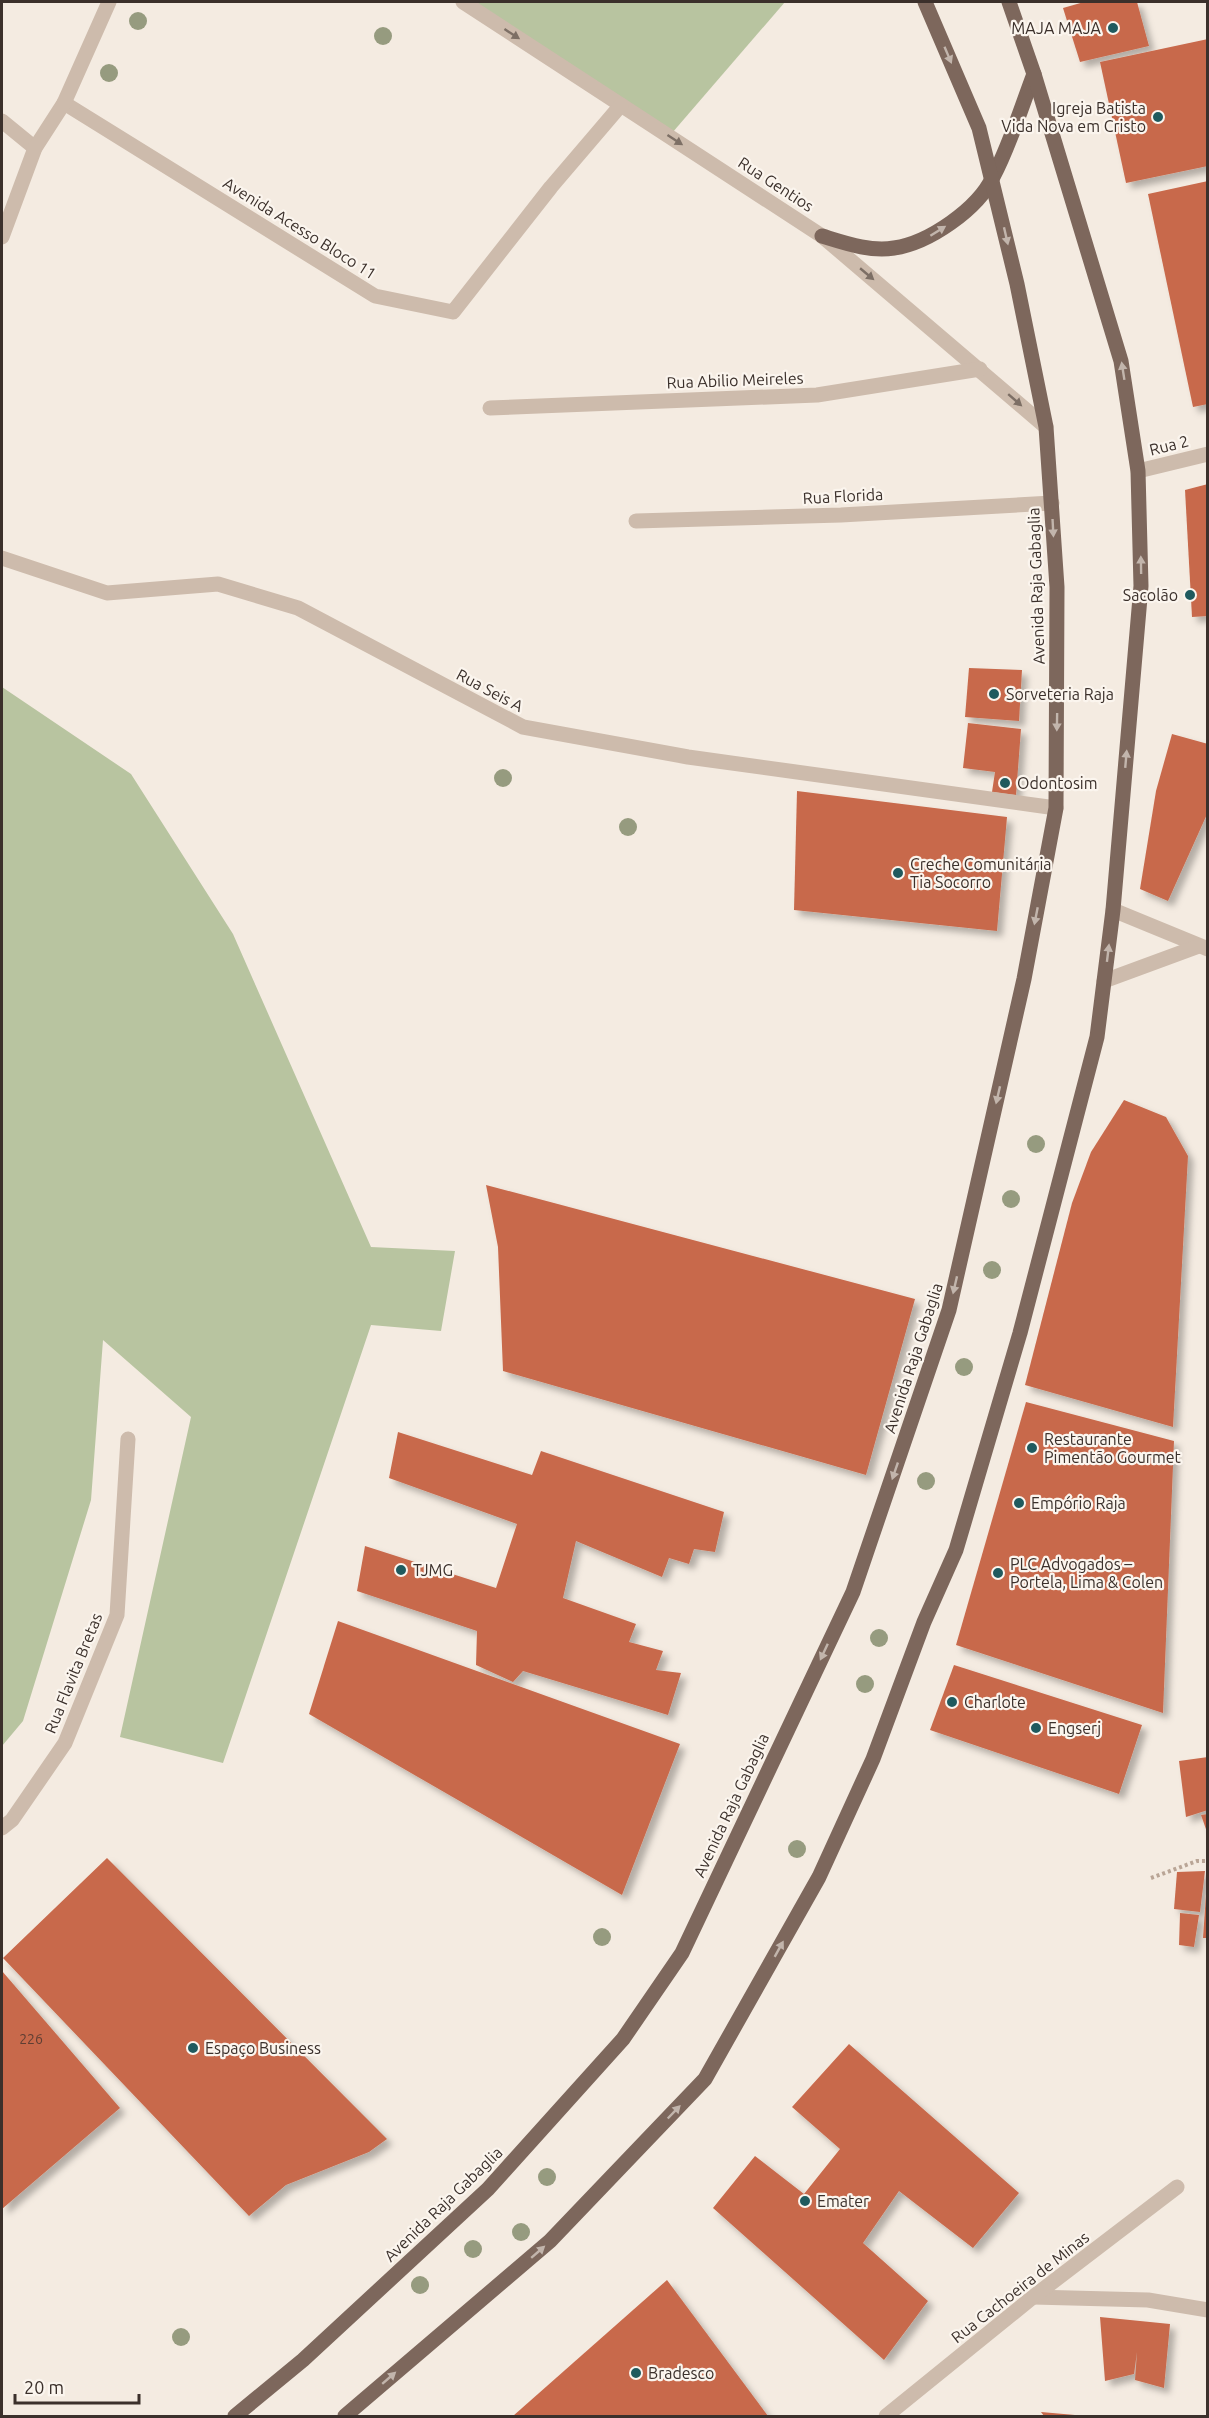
<svg xmlns="http://www.w3.org/2000/svg" width="1209" height="2418" font-family="Ubuntu,sans-serif">
  <defs>
    <filter id="shadow"><feDropShadow dx="5.5" dy="5.5" stdDeviation="3" flood-color="#0004"/></filter>
  </defs>
  <rect width="100%" height="100%" fill="#f4ebe1"/>
  <g fill="#b8c4a0">
    <path d="M474,2H785L666,140Z"/>
    <path d="M2,687L131,774L233,934L371,1247L455,1251L441,1331L371,1325L223,1763L120,1737L191,1417L103,1340L91,1500L23,1721L2,1746Z"/>
  </g>
  <g fill="#c8694b" filter="url(#shadow)">
    <path d="M1084,2H1137L1149,46L1080,62L1063,8Z"/>
    <path d="M1208,39V166L1126,183L1100,62Z"/>
    <path d="M1208,181V404L1193,407L1148,194Z"/>
    <path d="M1208,484V616L1192,617L1185,490Z"/>
    <path d="M969,668L1022,670L1019,721L965,717Z"/>
    <path d="M968,723L1021,729L1016,795L992,792L995,772L963,768Z"/>
    <path d="M1172,734L1208,744V812L1168,901L1140,889L1156,791Z"/>
    <path d="M797,791L1007,817L997,931L794,910Z"/>
    <path d="M1124,1100L1166,1117L1188,1156L1173,1427L1025,1385L1072,1203L1091,1152Z"/>
    <path d="M486,1185L915,1299L866,1475L503,1371L498,1247Z"/>
    <path d="M1026,1402L1174,1441L1163,1713L956,1645Z"/>
    <path d="M398,1432L532,1475L541,1451L724,1512L715,1552L694,1549L689,1564L669,1558L662,1577L576,1541L563,1598L636,1624L629,1642L663,1651L656,1670L681,1673L668,1715L523,1671L513,1682L476,1665L477,1631L357,1591L365,1546L496,1588L517,1524L389,1478Z"/>
    <path d="M338,1621L680,1744L622,1895L309,1714Z"/>
    <path d="M954,1665L1142,1725L1119,1794L930,1730Z"/>
    <path d="M1208,1757V1810L1186,1817L1179,1761Z"/>
    <path d="M1208,1814V1832H1207L1201,1815Z"/>
    <path d="M107,1858L387,2139L369,2152L286,2185L249,2216L3,1958Z"/>
    <path d="M1205,1871L1200,1912L1174,1909L1177,1872Z"/>
    <path d="M1206,1895H1208V1938H1203Z"/>
    <path d="M1180,1913L1199,1915L1194,1947L1179,1945Z"/>
    <path d="M2,1971L120,2108L2,2209Z"/>
    <path d="M849,2044L1019,2193L973,2248L899,2191L863,2243L928,2301L884,2360L713,2208L755,2156L804,2194L840,2149L792,2107Z"/>
    <path d="M667,2280L768,2416H513Z"/>
    <path d="M1100,2317L1170,2324L1164,2388L1135,2380L1137,2352L1134,2374L1105,2381Z"/>
    <path d="M1041,2412L1075,2415L1074,2416H1044Z"/>
  </g>
  <g fill="none" stroke-linecap="round" stroke-linejoin="round">
    <path stroke="#b9a596" stroke-width="4" stroke-dasharray="3 3" stroke-linecap="butt" d="M1151,1878L1197,1861H1208"/>
    <g stroke="#cdbbac" stroke-width="15">
      <path d="M463,2L822,236L1046,427"/>
      <path d="M64,103L375,296L453,312L551,187L621,105"/>
      <path d="M2,121L35,148"/>
      <path d="M2,237L35,148L64,103L109,2"/>
      <path d="M490,408L817,395L980,369"/>
      <path d="M1138,471L1208,454"/>
      <path d="M636,521L841,515L1052,503"/>
      <path d="M2,558L107,593L218,584L298,608L523,727L688,757L1056,808"/>
      <path d="M1113,910L1208,949"/>
      <path d="M1104,981L1199,946"/>
      <path d="M2,1828L12,1820L65,1743L117,1615L128,1439"/>
      <path d="M1033,2297L1148,2300L1208,2310"/>
      <path d="M886,2416L1033,2297L1177,2187"/>
    </g>
    <g stroke="#7d675c" stroke-width="15">
      <path d="M822,236C845,243 870,252 894,248C929,243 978,209 993,177C1010,145 1021,108 1034,74"/>
      <path d="M235,2416L303,2360L488,2189L623,2039L682,1953L853,1592L949,1310L1024,979L1056,808L1057,587L1046,427L1017,284L979,128L925,2"/>
      <path d="M345,2416L550,2241L705,2079L819,1877L873,1759L924,1622L956,1550L1020,1333L1097,1037L1113,910L1141,586L1138,471L1121,361L1034,74L1009,2"/>
    </g>
  </g>
  <g fill="#969b7f">
    <circle cx="138" cy="21" r="9"/>
    <circle cx="383" cy="36" r="9"/>
    <circle cx="109" cy="73" r="9"/>
    <circle cx="503" cy="778" r="9"/>
    <circle cx="628" cy="827" r="9"/>
    <circle cx="1036" cy="1144" r="9"/>
    <circle cx="1011" cy="1199" r="9"/>
    <circle cx="992" cy="1270" r="9"/>
    <circle cx="964" cy="1367" r="9"/>
    <circle cx="926" cy="1481" r="9"/>
    <circle cx="879" cy="1638" r="9"/>
    <circle cx="865" cy="1684" r="9"/>
    <circle cx="797" cy="1849" r="9"/>
    <circle cx="602" cy="1937" r="9"/>
    <circle cx="547" cy="2177" r="9"/>
    <circle cx="521" cy="2232" r="9"/>
    <circle cx="473" cy="2249" r="9"/>
    <circle cx="420" cy="2285" r="9"/>
    <circle cx="181" cy="2337" r="9"/>
  </g>
  <defs><path id="oneway-solid" d="M-6-.8H1V-3.2L6.5 0L1 3.2V.8H-6Z" transform="scale(1.5)"/></defs>
  <g fill="#7d6f65">
    <use href="#oneway-solid" transform="translate(512 34) rotate(33)"/>
    <use href="#oneway-solid" transform="translate(675 140) rotate(33)"/>
    <use href="#oneway-solid" transform="translate(867 274) rotate(40)"/>
    <use href="#oneway-solid" transform="translate(1015 400) rotate(41)"/>
  </g>
  <g fill="#c2b5ac">
    <use href="#oneway-solid" transform="translate(948 55) rotate(67)"/>
    <use href="#oneway-solid" transform="translate(938 231) rotate(-32)"/>
    <use href="#oneway-solid" transform="translate(1006 236) rotate(77)"/>
    <use href="#oneway-solid" transform="translate(1123 371) rotate(-99)"/>
    <use href="#oneway-solid" transform="translate(1053 528) rotate(87)"/>
    <use href="#oneway-solid" transform="translate(1141 565) rotate(-91)"/>
    <use href="#oneway-solid" transform="translate(1057 722) rotate(91)"/>
    <use href="#oneway-solid" transform="translate(1126 759) rotate(-85)"/>
    <use href="#oneway-solid" transform="translate(1036 916) rotate(101)"/>
    <use href="#oneway-solid" transform="translate(1108 953) rotate(-83)"/>
    <use href="#oneway-solid" transform="translate(998 1095) rotate(103)"/>
    <use href="#oneway-solid" transform="translate(955 1285) rotate(103)"/>
    <use href="#oneway-solid" transform="translate(895 1471) rotate(109)"/>
    <use href="#oneway-solid" transform="translate(824 1652) rotate(115)"/>
    <use href="#oneway-solid" transform="translate(779 1949) rotate(-61)"/>
    <use href="#oneway-solid" transform="translate(674 2112) rotate(-46)"/>
    <use href="#oneway-solid" transform="translate(538 2252) rotate(-41)"/>
    <use href="#oneway-solid" transform="translate(389 2378) rotate(-41)"/>
  </g>
  <g fill="#1f5a5e" stroke="#fbf5ee" stroke-width="2">
    <circle cx="1113" cy="28" r="6"/>
    <circle cx="1158" cy="117" r="6"/>
    <circle cx="1190" cy="595" r="6"/>
    <circle cx="994" cy="694" r="6"/>
    <circle cx="1005" cy="783" r="6"/>
    <circle cx="898" cy="873" r="6"/>
    <circle cx="1032" cy="1448" r="6"/>
    <circle cx="1019" cy="1503" r="6"/>
    <circle cx="401" cy="1570" r="6"/>
    <circle cx="998" cy="1573" r="6"/>
    <circle cx="952" cy="1702" r="6"/>
    <circle cx="1036" cy="1728" r="6"/>
    <circle cx="193" cy="2048" r="6"/>
    <circle cx="805" cy="2201" r="6"/>
    <circle cx="636" cy="2373" r="6"/>
  </g>
  <g text-anchor="middle" stroke-width="4.5" stroke-linejoin="round" paint-order="stroke">
    <g font-size="14" fill="#5e3e33">
      <text x="31" y="2044">226</text>
    </g>
    <g font-size="16" fill="#3b302b" stroke="#fbf5ee" text-anchor="start">
      <text x="1101" y="34" text-anchor="end">MAJA MAJA</text>
      <text x="1146" y="114" text-anchor="end">Igreja Batista<tspan x="1146" dy="18">Vida Nova em Cristo</tspan></text>
      <text x="1178" y="601" text-anchor="end">Sacolão</text>
      <text x="1006" y="700">Sorveteria Raja</text>
      <text x="1017" y="789">Odontosim</text>
      <text x="910" y="870">Creche Comunitária<tspan x="910" dy="18">Tia Socorro</tspan></text>
      <text x="1044" y="1445">Restaurante<tspan x="1044" dy="18">Pimentão Gourmet</tspan></text>
      <text x="1031" y="1509">Empório Raja</text>
      <text x="1010" y="1570">PLC Advogados –<tspan x="1010" dy="18">Portela, Lima &amp; Colen</tspan></text>
      <text x="413" y="1576">TJMG</text>
      <text x="964" y="1708">Charlote</text>
      <text x="1048" y="1734">Engserj</text>
      <text x="205" y="2054">Espaço Business</text>
      <text x="817" y="2207">Emater</text>
      <text x="648" y="2379">Bradesco</text>
    </g>
    <g font-size="16" fill="#3b302b" stroke="#fbf5ee">
      <text transform="translate(776 184) rotate(33)" y="6">Rua Gentios</text>
      <text transform="translate(300 228) rotate(32)" y="6">Avenida Acesso Bloco 11</text>
      <text transform="translate(735 380) rotate(-2)" y="6">Rua Abilio Meireles</text>
      <text transform="translate(1169 445) rotate(-14)" y="6">Rua 2</text>
      <text transform="translate(843 496) rotate(-3)" y="6">Rua Florida</text>
      <text transform="translate(1036 586) rotate(-92)" y="6">Avenida Raja Gabaglia</text>
      <text transform="translate(490 690) rotate(28)" y="6">Rua Seis A</text>
      <text transform="translate(913 1358) rotate(-72)" y="6">Avenida Raja Gabaglia</text>
      <text transform="translate(73 1673) rotate(-68)" y="6">Rua Flavita Bretas</text>
      <text transform="translate(731 1805) rotate(-65)" y="6">Avenida Raja Gabaglia</text>
      <text transform="translate(443 2204) rotate(-44)" y="6">Avenida Raja Gabaglia</text>
      <text transform="translate(1020 2287) rotate(-38)" y="6">Rua Cachoeira de Minas</text>
    </g>
  </g>
  <rect width="1209" height="2418" fill="none" stroke="#3b302b" stroke-width="6"/>
  <path d="M15 2394v9h124v-9" fill="none" stroke="#3b302b" stroke-width="3"/>
  <text x="24" y="2394" font-size="18" fill="#3b302b" stroke="#fbf5ee" stroke-width="4.5" paint-order="stroke">20 m</text>
</svg>
